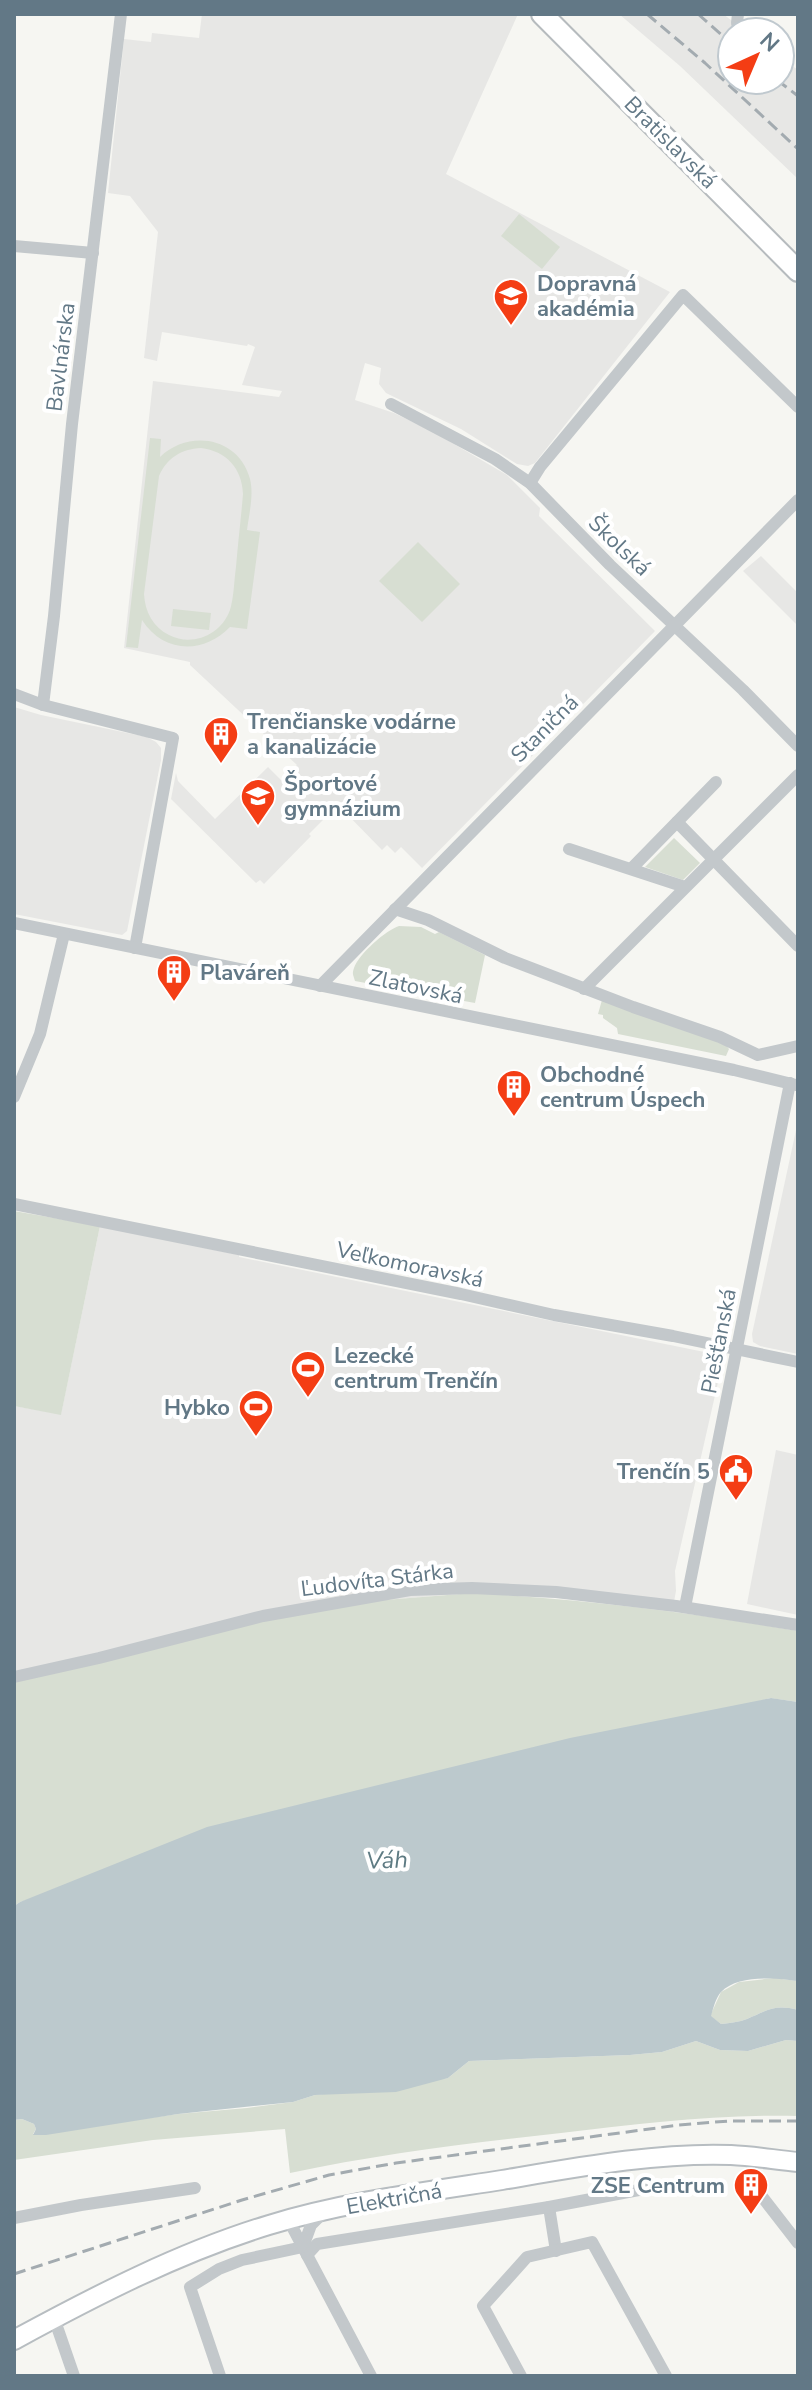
<svg xmlns="http://www.w3.org/2000/svg" width="812" height="2390" font-family="'Nunito Sans',sans-serif">
  <rect width="100%" height="100%" fill="#f6f6f2"/>
  <g fill="#e7e7e5">
    <path d="M202,14H518L446,174L670,292L535,463L528,466L517,464L461,429L386,393L379,384L381,368L365,363L355,400L394,413L430,430L507,475L540,508L539,516L655,631L422,868L401,847L395,853L387,845L382,850L338,805L309,834L311,836L264,884L260,880L256,883L171,799L176,773L178,781L215,819L268,767L281,780L297,765L190,665V662L124,648L153,381L279,397L282,391L242,385L255,347L248,344L247,346L162,332L157,361L144,358L158,232L130,196L108,193L124,39L151,42L152,33L199,38Z"/>
    <path d="M619,14H723L747,32H732V80H780V57L798,70V179L680,66Z"/>
    <path d="M761,556L798,593V626L743,571Z"/>
    <path d="M14,707L41,715L147,737L156,742L161,748V760L127,931L122,935L14,914Z"/>
    <path d="M798,1121V1354L760,1346L753,1342L752,1334Z"/>
    <path d="M100,1226L239,1255V1257L724,1356L675,1571L676,1591L672,1612L561,1598L473,1593L359,1602L14,1682V1406L61,1414Z"/>
    <path d="M776,1450L798,1455V1615L747,1604Z"/>
  </g>
  <g fill="#d7ded2" fill-rule="evenodd">
    <path d="M519,214L560,247L542,269L501,236Z"/>
    <path d="M150,438L161,439L160,457C189,429 239,437 250,479C254,495 249,514 247,530L260,532L247,629L230,627C203,655 163,653 142,620L138,648L126,647ZM201,448C226,451 242,468 243,494C241,518 238,543 236,567C234,581 234,597 230,610C221,635 192,647 169,635C153,627 145,612 144,594L159,476C167,458 181,449 201,448Z"/>
    <path d="M418,542L460,584L422,622L379,581Z"/>
    <path d="M173,609L211,613L209,630L171,626Z"/>
    <path d="M674,838L700,863L683,880L645,867Z"/>
    <path d="M399,926L421,927L435,934L439,932L485,955L475,1003L355,981C353,974 352,974 354,968C359,954 386,930 399,926Z"/>
    <path d="M602,1000L724,1043L729,1049L726,1056L618,1034L617,1028L603,1018V1015L598,1014Z"/>
    <path d="M14,1211L100,1226L61,1415L14,1406Z"/>
    <path d="M473,1593C582,1599 690,1612 798,1631V1702L770,1698L20,1902L14,1906V1682L282,1617L359,1602Z"/>
    <path d="M774,1978L798,1981V2010C775,2004 768,2010 747,2019C739,2022 730,2023 721,2024L710,2016L721,1992L739,1982Z"/>
    <path d="M786,2040L798,2041V2116C718,2114 640,2124 561,2133C470,2143 379,2154 290,2173L285,2129L153,2140L14,2160V2120L22,2119L34,2124L36,2129L33,2134L178,2114L247,2108L293,2102L315,2095L448,2078L469,2061L630,2055L662,2052L696,2041L720,2050L748,2051Z"/>
  </g>
  <path fill="#bcc9cd" d="M771,1698L798,1702V1981C777,1978 738,1974 721,1992C716,1997 713,2009 711,2016L721,2024C730,2023 739,2022 747,2019C768,2010 775,2004 798,2010V2041L786,2040L748,2051L720,2050L696,2041L662,2052L630,2055L469,2061L448,2078L396,2092L315,2095L293,2102L178,2114L46,2135H33L36,2129L34,2124L22,2119L14,2120V1906L20,1902L207,1827L570,1738Z"/>
  <g fill="none" stroke-linecap="round" stroke-linejoin="round">
    <g stroke="#b7bdc1" stroke-width="22">
      <path id="secondary" d="M14,2340C95,2296 180,2252 269,2225C344,2202 424,2192 502,2180C573,2168 659,2152 731,2155C754,2156 776,2160 798,2162"/>
    </g>
    <g stroke="#b6bbbe" stroke-width="24">
      <path id="primary" d="M542,14L798,271"/>
    </g>
    <g stroke="#c3c8cb" stroke-width="12">
      <path d="M737,23L738,14"/>
      <path d="M14,246L93,253"/>
      <path d="M391,404L495,459L530,483L610,565L743,690L798,746"/>
      <path d="M530,483L540,467L683,295L798,407"/>
      <path d="M14,694L43,705L173,738L135,948"/>
      <path d="M43,705L54,616L72,424L121,14"/>
      <path d="M677,822L798,946"/>
      <path d="M569,849L685,887"/>
      <path d="M632,868L716,782"/>
      <path d="M395,909L428,920L505,958L633,1007L720,1037L758,1055L798,1046"/>
      <path d="M14,923L734,1070L796,1085"/>
      <path d="M320,986L798,500"/>
      <path d="M584,989L798,775"/>
      <path d="M14,1097L40,1034L64,934"/>
      <path d="M14,1204L461,1294L554,1315L673,1336L798,1362"/>
      <path d="M685,1607L790,1083"/>
      <path d="M14,1677L99,1658L263,1616L410,1590L472,1588L556,1592L676,1606L798,1625"/>
      <path d="M746,2176L798,2243"/>
      <path d="M549,2207L556,2251"/>
      <path d="M14,2218L81,2205L195,2188"/>
      <path d="M288,2219L371,2376"/>
      <path d="M303,2247L311,2225L323,2213"/>
      <path d="M307,2255L317,2244L549,2207L644,2189"/>
      <path d="M54,2318L74,2376"/>
      <path d="M220,2376L190,2287L219,2269L242,2260L303,2247"/>
      <path d="M521,2376L483,2306L527,2257L592,2242L666,2376"/>
    </g>
    <use href="#secondary" stroke="#fff" stroke-width="18"/>
    <use href="#primary" stroke="#fff" stroke-width="20"/>
    <g stroke="#a3abb0" stroke-width="3" stroke-dasharray="12 6" stroke-linecap="butt">
      <path d="M647,14L705,63L798,149"/>
      <path d="M698,14L724,37"/>
      <path d="M777,80L798,96"/>
      <path d="M14,2274L242,2200L329,2175L396,2163L679,2125L729,2121H798"/>
    </g>
  </g>
  <defs>
    <g id="school-pin" transform="scale(1.8)"><path d="M0 17L-7.5 6A9.5 9.5 0 1 1 7.5 6Z" fill="#f43d14" stroke="#fff"/><path d="M0-5L7-2L0 1L-7-2ZM-4 1L0 2.5L4 1V4Q0 6-4 4Z" fill="#fff"/></g>
    <g id="building-pin" transform="scale(1.8)"><path d="M0 17L-7.5 6A9.5 9.5 0 1 1 7.5 6Z" fill="#f43d14" stroke="#fff"/><path d="M-4-6H4V6H1V3H-1V6H-4ZM-2.5-4.3h1.7v1.8h-1.7ZM.8-4.3h1.7v1.8H.8ZM-2.5-1h1.7V.8h-1.7ZM.8-1h1.7V.8H.8Z" fill="#fff"/></g>
    <g id="stadium-pin" transform="scale(1.8)"><path d="M0 17L-7.5 6A9.5 9.5 0 1 1 7.5 6Z" fill="#f43d14" stroke="#fff"/><path d="M0-5a6.5 5 0 1 0 0 10a6.5 5 0 1 0 0-10ZM-3.5-1.8h7v3.6h-7Z" fill="#fff"/></g>
    <g id="civic-pin" transform="scale(1.8)"><path d="M0 17L-7.5 6A9.5 9.5 0 1 1 7.5 6Z" fill="#f43d14" stroke="#fff"/><path d="M-.6-6.5H3V-4.5H.6V-3L4-1V1h2V6H-6V1h2V-1L-.6-3ZM-1.2 2.5V6h2.4V2.5Z" fill="#fff"/></g>
  </defs>
  <g fill-rule="evenodd">
    <use href="#school-pin" x="511" y="296"/>
    <use href="#building-pin" x="221" y="734"/>
    <use href="#school-pin" x="258" y="796"/>
    <use href="#building-pin" x="174" y="972"/>
    <use href="#building-pin" x="514" y="1087"/>
    <use href="#stadium-pin" x="308" y="1368"/>
    <use href="#stadium-pin" x="256" y="1407"/>
    <use href="#civic-pin" x="736" y="1471"/>
    <use href="#building-pin" x="751" y="2185"/>
  </g>
  <g text-anchor="middle" stroke-width="8" stroke-linejoin="round" paint-order="stroke">
    <g font-size="22" fill="#627886" stroke="#fff">
      <text transform="translate(671 142) rotate(45)" y="8">Bratislavská</text>
      <text transform="translate(60 357) rotate(-83)" y="8">Bavlnárska</text>
      <text transform="translate(620 545) rotate(44)" y="8">Školská</text>
      <text transform="translate(544 728) rotate(-45)" y="8">Staničná</text>
      <text transform="translate(416 986) rotate(12)" y="8">Zlatovská</text>
      <text transform="translate(410 1264) rotate(12)" y="8">Veľkomoravská</text>
      <text transform="translate(718 1341) rotate(-79)" y="8">Piešťanská</text>
      <text transform="translate(377 1579) rotate(-7)" y="8">Ľudovíta Stárka</text>
      <text transform="translate(394 2198) rotate(-10)" y="8">Električná</text>
    </g>
    <g font-size="22" font-weight="bold" fill="#627886" stroke="#fff" text-anchor="start">
      <text x="537" y="291">Dopravná<tspan x="537" dy="25">akadémia</tspan></text>
      <text x="247" y="729">Trenčianske vodárne<tspan x="247" dy="25">a kanalizácie</tspan></text>
      <text x="284" y="791">Športové<tspan x="284" dy="25">gymnázium</tspan></text>
      <text x="200" y="980">Plaváreň</text>
      <text x="540" y="1082">Obchodné<tspan x="540" dy="25">centrum Úspech</tspan></text>
      <text x="334" y="1363">Lezecké<tspan x="334" dy="25">centrum Trenčín</tspan></text>
      <text x="230" y="1415" text-anchor="end">Hybko</text>
      <text x="710" y="1479" text-anchor="end">Trenčín 5</text>
      <text x="725" y="2193" text-anchor="end">ZSE Centrum</text>
    </g>
    <g font-size="24" font-style="italic" fill="#5e7b83" stroke="#fff">
      <text transform="translate(387 1860) rotate(-2)" y="8">Váh</text>
    </g>
  </g>
  <rect width="812" height="2390" fill="none" stroke="#627886" stroke-width="32"/>
  <g transform="translate(756 56) rotate(44)"><circle r="38" fill="#ffffff" stroke="#c0c9cf" stroke-width="2"/>
  <path d="M0-6L14 30L0 20L-14 30Z" fill="#f43d14"/>
  <text y="-12" font-size="22" font-weight="bold" text-anchor="middle" fill="#627886">N</text>
  </g>
</svg>
